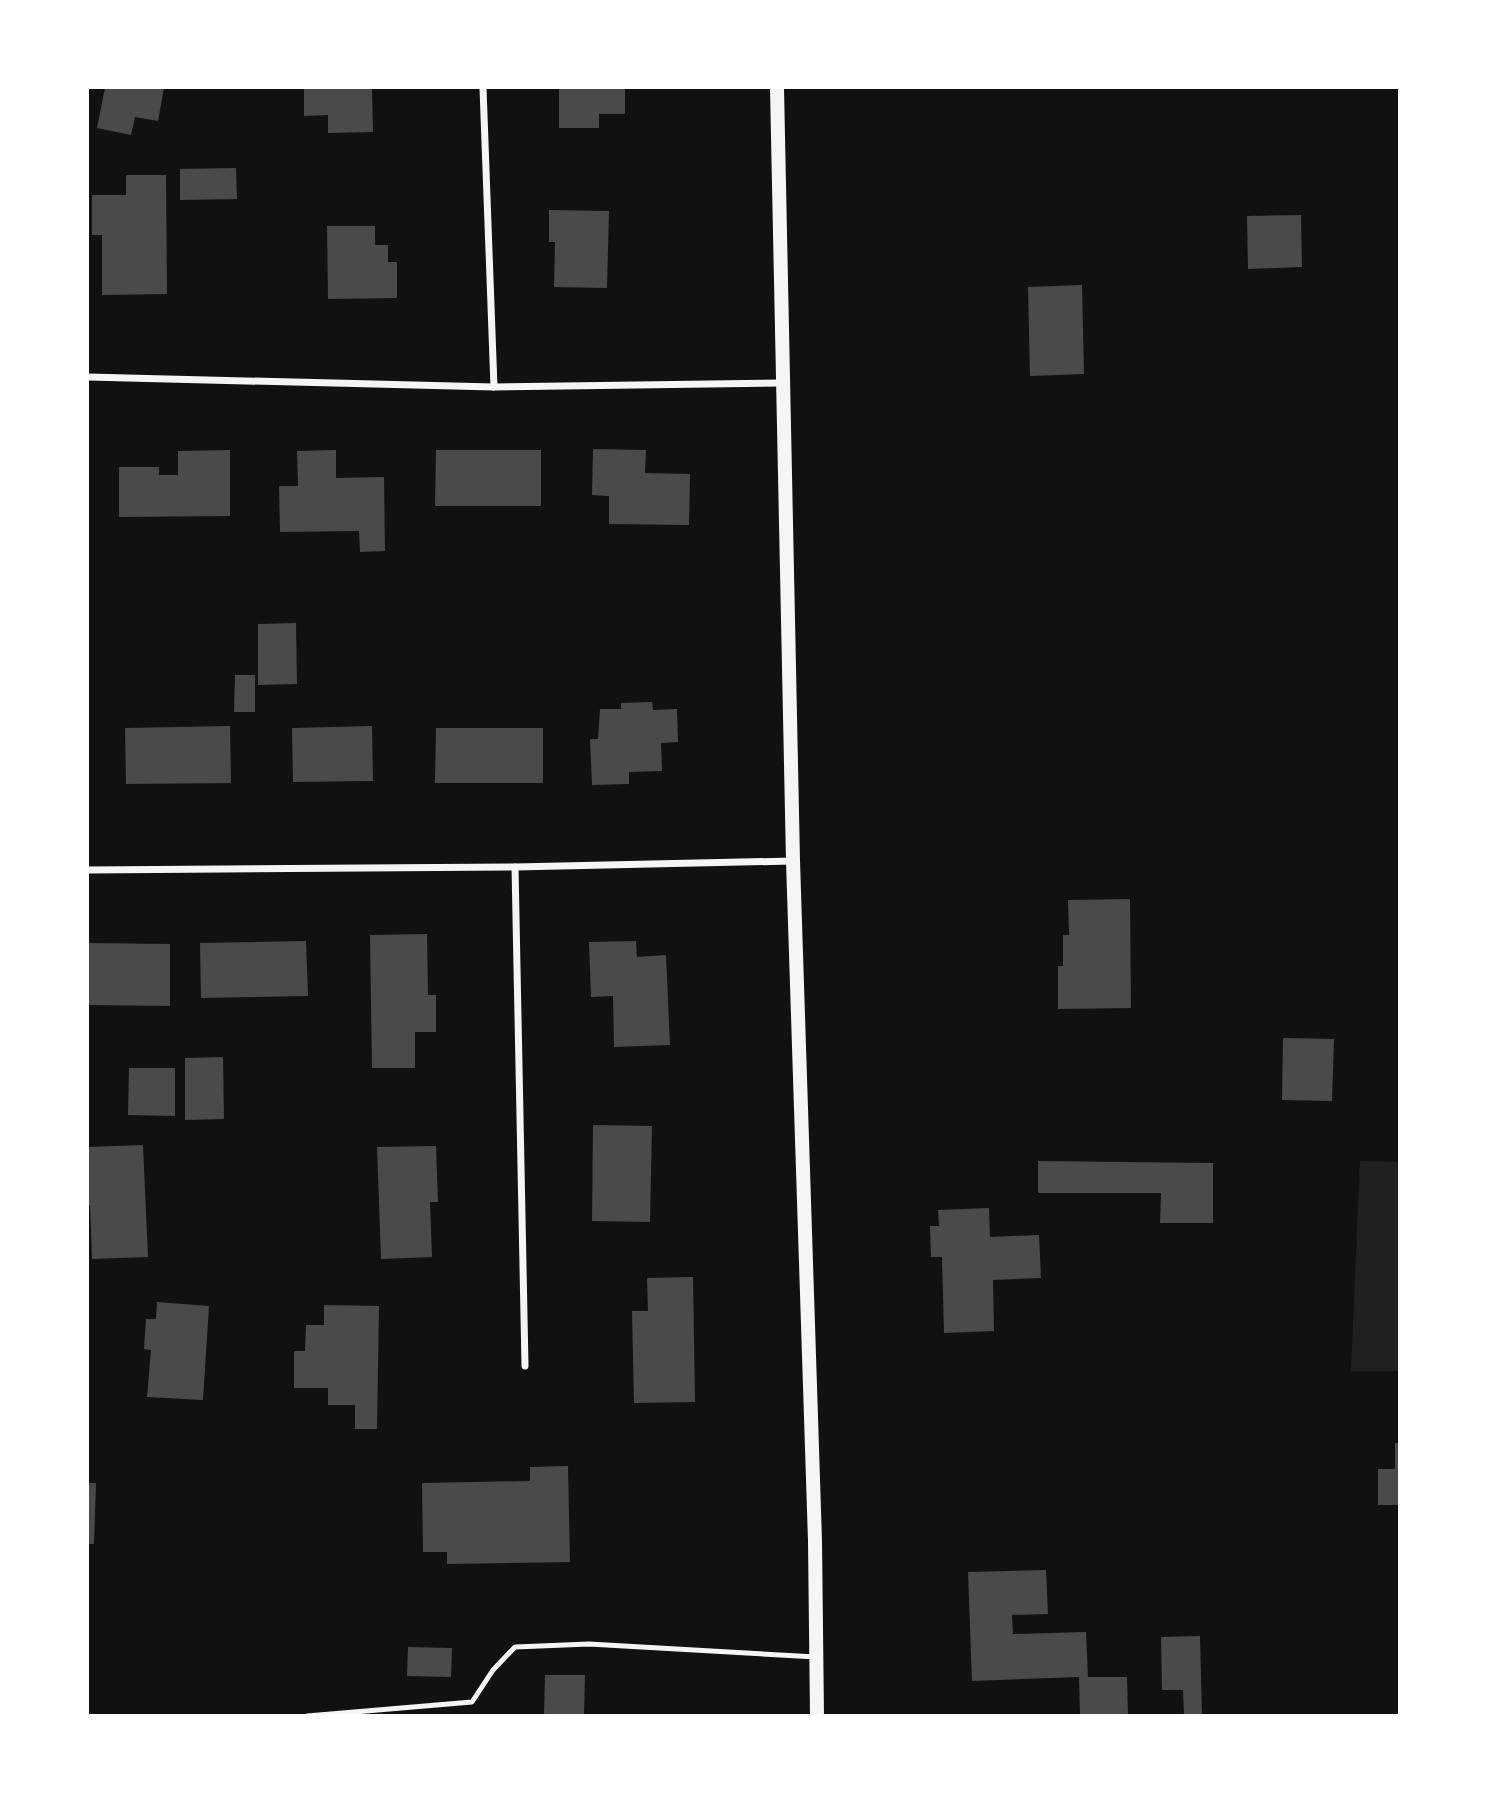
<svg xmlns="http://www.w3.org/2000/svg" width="1487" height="1803" font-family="'Open Sans',sans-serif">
  <rect width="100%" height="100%" fill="#111"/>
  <path fill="#202020" d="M1360,1161L1399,1162V1371H1351Z"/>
  <g fill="#4a4a4a">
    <path d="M105,88H164L158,121L135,117L131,135L97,128Z"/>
    <path d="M304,88H372L373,132L328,133V115L304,116Z"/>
    <path d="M559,88H625V114H599V128H559Z"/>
    <path d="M236,168L237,199L180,200V169Z"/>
    <path d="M126,175H166L167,294L102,295V235H92V195H126Z"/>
    <path d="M549,210L609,211L607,288L554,287L555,242H549Z"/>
    <path d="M1301,215L1302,267L1248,269L1247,216Z"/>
    <path d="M327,226H375V245H388V262H397V298L328,299Z"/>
    <path d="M1082,285L1084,374L1030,376L1028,287Z"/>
    <path d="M593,449L646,450L645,473L690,474L689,525L609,524V496L592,495Z"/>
    <path d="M230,450V516L119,517V467H159V475H178V451Z"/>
    <path d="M336,450V478L384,477L385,551L360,552L359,531L280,532L279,486H298L297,451Z"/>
    <path d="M436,450H541V506H435Z"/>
    <path d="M296,623L297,684L258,685V624Z"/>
    <path d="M235,675H255V712H234Z"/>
    <path d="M652,702L653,710L677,709L678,742L661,743L662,771L629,772V784L592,785L590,739H598L600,709H621V703Z"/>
    <path d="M230,726L231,783L126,784L125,728Z"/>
    <path d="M372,726L373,781L293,782L292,728Z"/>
    <path d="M436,728H543V783H435Z"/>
    <path d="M1130,899L1131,1008L1058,1009V966H1063V935H1069L1068,900Z"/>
    <path d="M427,934L428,995H436V1032H415V1068H372L370,935Z"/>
    <path d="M306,941L308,996L201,998L200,943Z"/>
    <path d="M636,941L637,957L666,955L670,1045L614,1047L613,996L591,997L589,942Z"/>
    <path d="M88,943L170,944V1006L88,1005Z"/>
    <path d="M1283,1038L1334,1039L1332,1101L1282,1100Z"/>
    <path d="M223,1057L224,1119L185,1120V1058Z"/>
    <path d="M129,1068H175V1116L128,1115Z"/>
    <path d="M593,1125L652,1126L650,1222L592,1221Z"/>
    <path d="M143,1145L148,1257L92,1259L90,1205H88V1147Z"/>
    <path d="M436,1146L438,1202H430L432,1257L381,1259L377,1147Z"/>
    <path d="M1038,1161L1213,1163V1223H1160L1161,1193H1038Z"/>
    <path d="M989,1208L990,1237L1039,1235L1041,1278L993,1280L994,1331L944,1333L942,1257H931L930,1226H939L938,1210Z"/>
    <path d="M693,1277L695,1402L634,1403L632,1311H648L647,1278Z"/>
    <path d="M157,1302L209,1306L203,1400L147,1397L151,1350L144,1349L146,1319H156Z"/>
    <path d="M324,1305L379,1306L377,1429H355V1405H328V1388H294V1351H305L306,1325H324Z"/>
    <path d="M1395,1443H1400V1505H1378V1469H1395Z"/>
    <path d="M568,1466L570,1562L447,1564V1552H423L422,1483L530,1481V1467Z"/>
    <path d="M88,1483H96L94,1544H88Z"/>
    <path d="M1046,1570L1048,1614L1012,1615L1013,1634L1086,1632L1088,1677H1127L1128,1716H1080L1079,1677L972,1681L968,1572Z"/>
    <path d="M1200,1636L1202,1716H1184L1183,1690H1162L1161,1637Z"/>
    <path d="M408,1647L452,1648L451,1677L407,1676Z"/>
    <path d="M545,1675H585L584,1716H544Z"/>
  </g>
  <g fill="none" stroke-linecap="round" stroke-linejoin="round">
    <path stroke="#f5f5f5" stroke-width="5" d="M307,1716L472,1702L493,1670L515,1647L589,1644L816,1657"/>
    <g stroke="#f5f5f5" stroke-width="7">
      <path d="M483,88L494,387"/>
      <path d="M88,377L494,387L782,383"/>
      <path d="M515,867L525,1366"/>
      <path d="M88,870L515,867L792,861"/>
    </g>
    <path stroke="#f5f5f5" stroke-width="14" d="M777,88L793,861L815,1541L817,1716"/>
  </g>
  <rect width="1487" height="1803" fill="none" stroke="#ffffff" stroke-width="178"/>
</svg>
